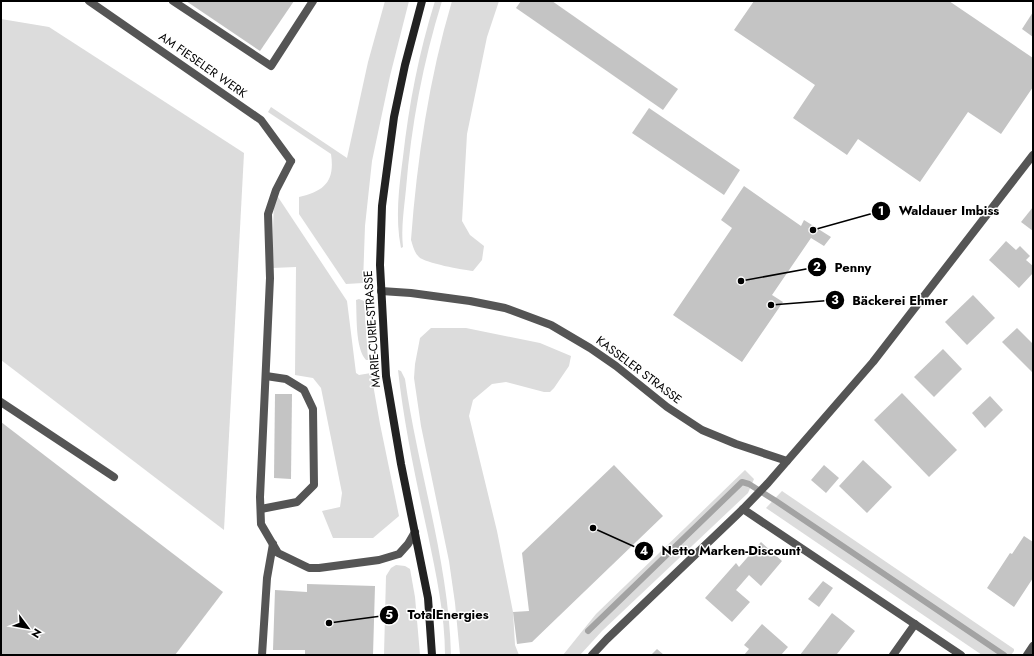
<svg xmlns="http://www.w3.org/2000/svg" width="1034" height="656" font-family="Jost,sans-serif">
  <rect width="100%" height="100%" fill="#fff"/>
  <g fill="#dcdcdc">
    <path d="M385,1H409L390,76L372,161L365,226L363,283L346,284L299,214V197C325,191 335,181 331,154L268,112L271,107L347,158L368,62Z"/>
    <path d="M435,1H442C423,62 411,126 406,189C404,209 401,228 403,247L401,248C395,218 399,187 403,157C409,104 419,52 435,1Z"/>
    <path d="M452,1H499L487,37L467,134L462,221L470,235L484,246L482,260L473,271C463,270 425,263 419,257C414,252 413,246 411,240C417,159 429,79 452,1Z"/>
    <path d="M1,19L49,27L244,153L224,530L1,360Z"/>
    <path d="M274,197H278L347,301L356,373L359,375L371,373L380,424L399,516L373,538H333L322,511L340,507L342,493L321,388L313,378L295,375L296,267L272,268Z"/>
    <path d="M359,299L364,301L368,360H366C355,348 357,316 356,300Z"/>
    <path d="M431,328H466L540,343L571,356L569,366L554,388L550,392H544L506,382L492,384L473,400L469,416L497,531L513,612L515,645L519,655H460L455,603L449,561L421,426L414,378L415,364L420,338Z"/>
    <path d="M398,370L401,371L405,379C418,471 449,562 451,655H445C445,615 436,574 428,535C416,480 404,425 398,370Z"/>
    <path d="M745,470L754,479L748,493L602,631L580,655H563L596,614Z"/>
    <path d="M782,491L1014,649V651L1011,655H982L766,508Z"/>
    <path d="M396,565L405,566L410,569L415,597L420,655H384L386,576L391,568Z"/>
  </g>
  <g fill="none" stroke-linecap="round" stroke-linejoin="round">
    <path stroke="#a3a3a3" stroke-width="6" d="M588,631L742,482L749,484L776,501L1004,655"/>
  </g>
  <g fill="#c4c4c4">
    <path d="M186,1H294L260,51Z"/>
    <path d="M521,1H552L678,89L663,110L516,8Z"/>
    <path d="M754,1H949L1033,58V87L1001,134L968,112L920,182L858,139L847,155L793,118L815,85L734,30Z"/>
    <path d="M1033,12V37L1022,29Z"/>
    <path d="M649,108L740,170L724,195L632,133Z"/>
    <path d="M744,186L801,226L804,220L831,237L824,246L811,238L772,295L783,302L742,362L673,315L732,228L721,220Z"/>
    <path d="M1033,207V231L1021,222Z"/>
    <path d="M1006,241L1016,250L1020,246L1030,256L1026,260L1033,266V273L1019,288L989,260Z"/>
    <path d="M973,295L995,318L967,345L945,322Z"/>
    <path d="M1017,328L1033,344V373L1002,342Z"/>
    <path d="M943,349L962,369L934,397L914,377Z"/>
    <path d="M902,393L957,450L929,477L874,420Z"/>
    <path d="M275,394H292L291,479L274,478Z"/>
    <path d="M990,396L1003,410L985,428L972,413Z"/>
    <path d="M1,422L223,592L175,655H1Z"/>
    <path d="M863,460L892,487L867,513L839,486Z"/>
    <path d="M614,465L663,516L532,642L517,644L513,612L529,611L522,553Z"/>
    <path d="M824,465L839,478L826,493L811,480Z"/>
    <path d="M1024,536L1033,542V578L1014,607L987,588L1010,553L1012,554Z"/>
    <path d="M761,542L782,561L761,586L749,575L736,590L750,602L732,622L705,598L736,563L739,567Z"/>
    <path d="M823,581L833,588L819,607L808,599Z"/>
    <path d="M307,584L375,586L373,655H305V650H273L275,590L307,592Z"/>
    <path d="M832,613L855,631L837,654V655H800Z"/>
    <path d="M762,624L788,647L781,655H744L749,649L744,645Z"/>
    <path d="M657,649L664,655H651Z"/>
  </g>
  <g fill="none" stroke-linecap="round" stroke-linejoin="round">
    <g stroke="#555" stroke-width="8">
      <path d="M173,1L271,66L313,1"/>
      <path d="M291,161L276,190L268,214L270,278L260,497L261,524L278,553L309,568H319L379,560L399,554L408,544L415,532"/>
      <path d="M1,402L114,477"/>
      <path d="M261,509L297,502L314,485L313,409L304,390L286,379L266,376"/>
      <path d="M262,655L267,578L273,544"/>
    </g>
    <g stroke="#555" stroke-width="8">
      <path d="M89,1L261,120L291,161"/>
      <path d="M381,291L411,293L470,301L505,308L551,325L590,348L616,366L667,407L702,430L736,444L787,461"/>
      <path d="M743,509L961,655"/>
      <path d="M592,655L607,639L743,509L768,483L873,362L1033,155"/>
      <path d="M893,655L915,624"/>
      <path d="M1027,655L1033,646"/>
    </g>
    <path stroke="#222" stroke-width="8" d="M422,1L405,65L394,117L382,206L380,265L386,376L401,464L428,598L432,655"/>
  </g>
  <g text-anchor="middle" stroke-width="3" stroke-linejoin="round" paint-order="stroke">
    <g font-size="12" fill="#000" stroke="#fff">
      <text transform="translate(203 65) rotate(35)" y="4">AM FIESELER WERK</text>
      <text transform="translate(372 329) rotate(-94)" y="4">MARIE-CURIE-STRASSE</text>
      <text transform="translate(639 370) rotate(37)" y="4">KASSELER STRASSE</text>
    </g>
  </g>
  <path fill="none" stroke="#000" stroke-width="1.5" d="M813 230L881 211M741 281L817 267M771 305L835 300M593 528L644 551M329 623L389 615"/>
  <g fill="#000" stroke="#fff" stroke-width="1.5">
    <circle cx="813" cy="230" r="4"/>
    <circle cx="741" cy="281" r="4"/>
    <circle cx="771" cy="305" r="4"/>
    <circle cx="593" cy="528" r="4"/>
    <circle cx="329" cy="623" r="4"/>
    <circle cx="881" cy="211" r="10"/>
    <circle cx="817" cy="267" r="10"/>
    <circle cx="835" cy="300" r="10"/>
    <circle cx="644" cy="551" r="10"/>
    <circle cx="389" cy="615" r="10"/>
  </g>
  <g font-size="12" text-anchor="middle" font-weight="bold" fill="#fff">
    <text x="881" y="215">1</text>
    <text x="817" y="271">2</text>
    <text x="835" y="304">3</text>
    <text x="644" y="555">4</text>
    <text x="389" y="619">5</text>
  </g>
  <g font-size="13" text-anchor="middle" font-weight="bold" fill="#000" stroke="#fff" stroke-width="3" stroke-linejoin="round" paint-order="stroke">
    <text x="949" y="215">Waldauer Imbiss</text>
    <text x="853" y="272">Penny</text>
    <text x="900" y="305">Bäckerei Ehmer</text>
    <text x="731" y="555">Netto Marken-Discount</text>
    <text x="448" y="619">TotalEnergies</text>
  </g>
  <rect width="1034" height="656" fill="none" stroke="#000000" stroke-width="4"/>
  <g transform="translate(28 628) rotate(122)" stroke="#ffffff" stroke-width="3" paint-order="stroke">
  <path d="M0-3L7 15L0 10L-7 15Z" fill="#000000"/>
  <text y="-6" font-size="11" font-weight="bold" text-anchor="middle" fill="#000000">N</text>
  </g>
</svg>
